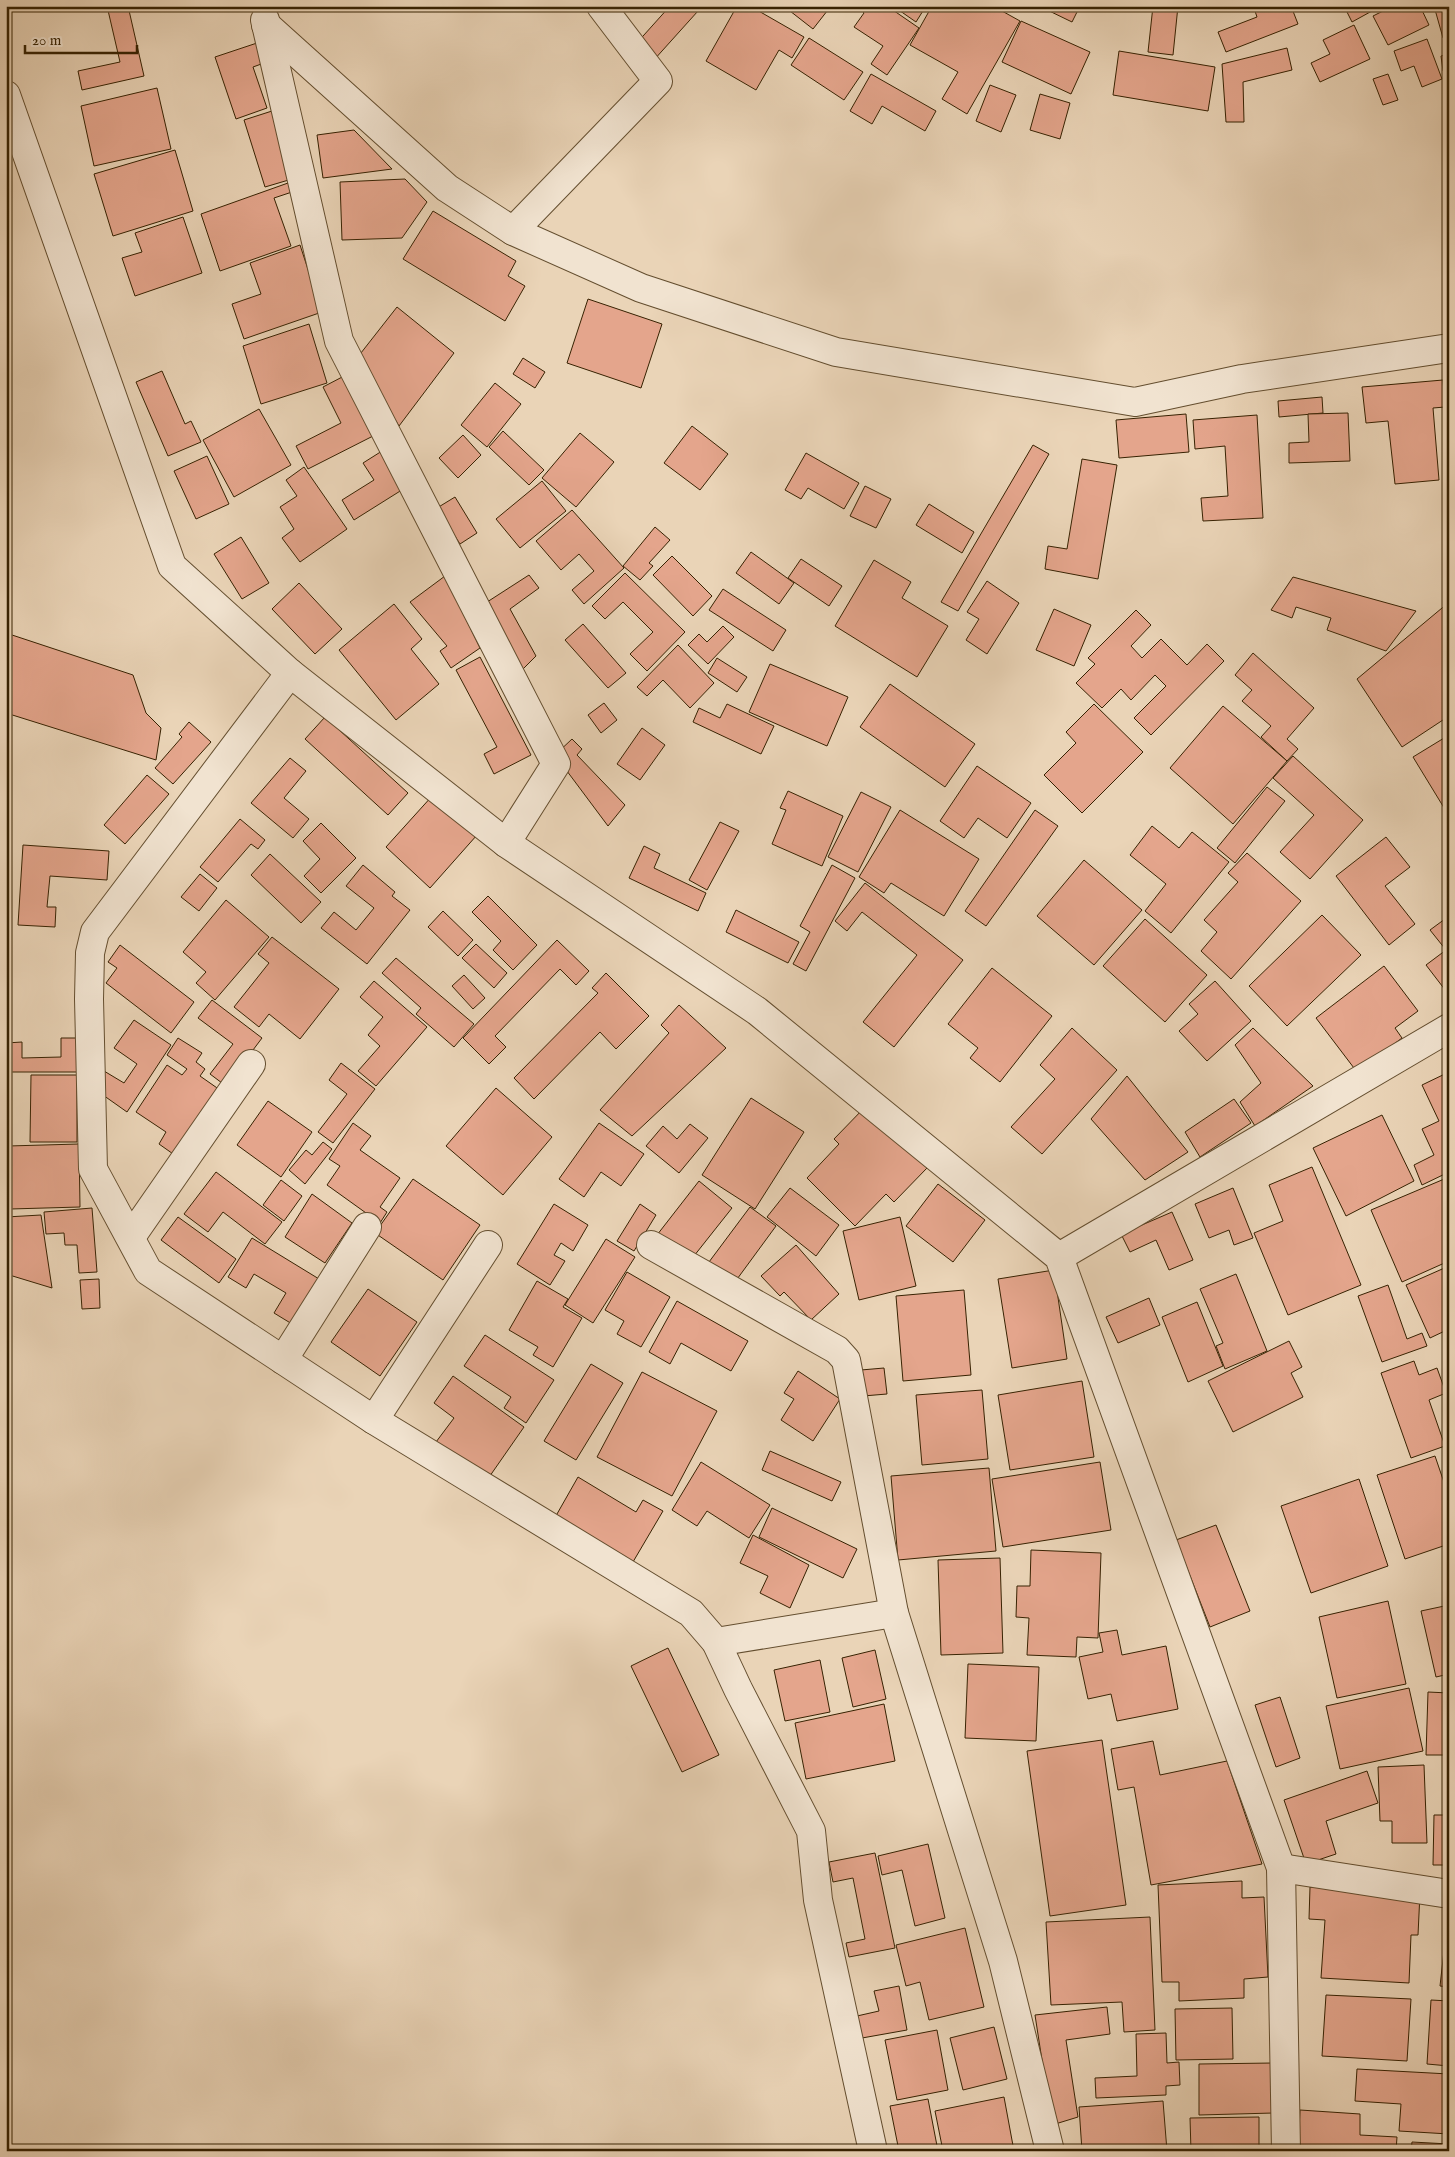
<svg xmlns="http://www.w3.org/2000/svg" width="1455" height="2157" font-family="'IM FELL English',serif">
  <rect width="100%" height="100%" fill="#ead4b7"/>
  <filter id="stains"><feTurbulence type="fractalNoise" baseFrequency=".004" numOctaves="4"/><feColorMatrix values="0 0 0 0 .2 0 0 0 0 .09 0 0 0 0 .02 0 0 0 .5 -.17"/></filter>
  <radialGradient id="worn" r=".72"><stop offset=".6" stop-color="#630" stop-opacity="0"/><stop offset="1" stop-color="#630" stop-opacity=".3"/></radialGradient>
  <g fill="#e4a58c" stroke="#372202">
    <path d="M107,6H128L144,76L82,90L78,71L120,62Z"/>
    <path d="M670,6H694L698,11L653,61L635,45Z"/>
    <path d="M737,6H750L804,37L792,58L779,50L756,90L706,61Z"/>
    <path d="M793,6H831L813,29L790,11Z"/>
    <path d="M857,6H887L919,28L887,75L871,64L883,46L854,27L864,13Z"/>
    <path d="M893,6H926L916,22Z"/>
    <path d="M932,6H993L1020,21L967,114L942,99L958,72L910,45Z"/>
    <path d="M1039,6H1080L1072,22Z"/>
    <path d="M1153,6H1178L1173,55L1148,52Z"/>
    <path d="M1259,6H1291L1298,24L1226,52L1218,32L1257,17L1254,8Z"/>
    <path d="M1344,6H1381L1352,22Z"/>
    <path d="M1393,6H1420L1429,25L1388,45L1373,16Z"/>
    <path d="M1434,6H1449V36L1443,38Z"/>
    <path d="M1021,21L1090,52L1071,94L1002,62Z"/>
    <path d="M1354,25L1370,59L1320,82L1311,63L1330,54L1323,40Z"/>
    <path d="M809,38L863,72L844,100L791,65Z"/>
    <path d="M1427,39L1442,79L1422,87L1414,66L1401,71L1394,51Z"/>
    <path d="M257,43L264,63L253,67L267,108L236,119L215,57Z"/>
    <path d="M1287,48L1292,70L1243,82L1244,122H1226L1222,64Z"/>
    <path d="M1119,51L1215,67L1208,111L1113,95Z"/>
    <path d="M1449,54V71H1443L1441,56Z"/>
    <path d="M871,74L936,111L925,131L882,106L872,124L850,111Z"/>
    <path d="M1388,74L1398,100L1383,105L1373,79Z"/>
    <path d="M990,85L1016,95L1001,132L976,121Z"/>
    <path d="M157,88L171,149L94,166L81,106Z"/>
    <path d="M1040,94L1070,103L1060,139L1030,130Z"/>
    <path d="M272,111L292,179L265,187L244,120Z"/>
    <path d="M354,130L392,169L323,178L317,135Z"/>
    <path d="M175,150L193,211L113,236L94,174Z"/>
    <path d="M405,179L427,202L402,238L342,240L340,182Z"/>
    <path d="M288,183L292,192L274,198L291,246L220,271L201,214Z"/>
    <path d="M433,211L516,261L508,276L525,286L505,321L403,259Z"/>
    <path d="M183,217L202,273L135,296L122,258L142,252L135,233Z"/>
    <path d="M300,245L322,312L244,339L232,304L261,294L250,263Z"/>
    <path d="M588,299L662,324L641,388L567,363Z"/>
    <path d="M397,307L454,353L399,426L357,358Z"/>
    <path d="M309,324L327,383L261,404L243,346Z"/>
    <path d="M523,358L545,372L535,388L513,374Z"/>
    <path d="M162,371L185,424L191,421L201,442L168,456L136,382Z"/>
    <path d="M346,375L377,434L308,469L296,446L341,423L323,387Z"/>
    <path d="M1443,380L1445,407L1433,408L1439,480L1395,484L1388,421L1366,423L1362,387Z"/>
    <path d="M495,383L521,404L487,447L461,425Z"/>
    <path d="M1322,397L1323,413L1279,417L1278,401Z"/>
    <path d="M259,409L291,465L234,497L203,440Z"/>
    <path d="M1348,413L1350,461L1289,463V443L1309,442L1308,414Z"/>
    <path d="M1186,414L1189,452L1119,458L1116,420Z"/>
    <path d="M1257,415L1263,518L1203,521L1201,498L1228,496L1225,446L1195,449L1193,420Z"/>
    <path d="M692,426L728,454L700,490L664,463Z"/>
    <path d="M503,431L544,470L529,485L489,447Z"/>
    <path d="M580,433L614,462L576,507L542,478Z"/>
    <path d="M463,435L481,455L458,478L439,458Z"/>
    <path d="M1033,445L1049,454L958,611L941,602Z"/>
    <path d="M382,451L405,488L354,520L342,500L374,480L363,463Z"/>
    <path d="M806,453L859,483L844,509L808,488L801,499L785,490Z"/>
    <path d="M207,456L229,504L196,519L174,471Z"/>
    <path d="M1082,459L1117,465L1098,579L1045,569L1048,546L1067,549Z"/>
    <path d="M304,467L347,529L300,562L282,538L294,529L280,507L297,496L286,480Z"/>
    <path d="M542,481L566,511L520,548L496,519Z"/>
    <path d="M865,486L891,499L876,528L850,516Z"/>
    <path d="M455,497L477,533L460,544L437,508Z"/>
    <path d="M929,504L974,532L962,553L916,525Z"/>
    <path d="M572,510L624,568L584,604L572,590L594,571L579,554L561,570L536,541Z"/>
    <path d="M655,527L670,540L649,563L653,566L640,580L623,566Z"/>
    <path d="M241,537L269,583L242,599L214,554Z"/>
    <path d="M751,552L794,583L779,604L736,573Z"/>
    <path d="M672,556L712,596L693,616L653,575Z"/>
    <path d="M801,559L842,586L829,606L788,578Z"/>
    <path d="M874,560L911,582L902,598L948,626L917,677L835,626Z"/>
    <path d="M625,573L685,632L647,671L630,654L653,632L623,602L605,619L592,606Z"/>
    <path d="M529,575L539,588L510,609L536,656L518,674L484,604Z"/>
    <path d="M445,576L480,648L451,668L440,651L447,646L410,602Z"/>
    <path d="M1293,577L1416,611L1386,651L1327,630L1331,618L1296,607L1292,618L1271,610Z"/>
    <path d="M987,581L1019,603L987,654L966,640L979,619L967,612Z"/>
    <path d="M299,583L342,629L315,654L272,609Z"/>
    <path d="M723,589L786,630L773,651L709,610Z"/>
    <path d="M1448,603L1449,716L1402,747L1357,679Z"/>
    <path d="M394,604L422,639L411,649L439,684L396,720L339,650Z"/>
    <path d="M1054,609L1091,625L1074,666L1036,650Z"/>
    <path d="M1136,610L1151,625L1131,646L1142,658L1161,639L1187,665L1207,644L1224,661L1151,735L1134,718L1166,686L1155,675L1131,700L1121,689L1102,708L1076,683L1095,664L1088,658Z"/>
    <path d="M583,624L626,673L608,688L565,640Z"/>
    <path d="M723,626L734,637L708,664L688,645L699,634L707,642Z"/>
    <path d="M6,633L133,675L146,713L161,728L156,760L6,713Z"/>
    <path d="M678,645L714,683L690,708L663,680L647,696L637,687Z"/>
    <path d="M1253,653L1314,708L1287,739L1298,749L1287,761L1261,737L1271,726L1242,701L1252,690L1235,675Z"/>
    <path d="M480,657L531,755L494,774L484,754L497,747L456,670Z"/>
    <path d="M717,658L747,677L737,692L708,673Z"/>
    <path d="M770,664L848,697L827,746L749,712Z"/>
    <path d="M890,684L975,744L945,787L860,727Z"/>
    <path d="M604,703L617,720L601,733L588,715Z"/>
    <path d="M727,704L774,726L761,754L693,722L699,708L720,718Z"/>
    <path d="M1094,704L1143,752L1082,813L1044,775L1076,743L1066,732Z"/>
    <path d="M1223,706L1287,761L1233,824L1170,768Z"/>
    <path d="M325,717L408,793L388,815L305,739Z"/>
    <path d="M189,722L211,742L173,784L155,768L182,737L179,734Z"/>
    <path d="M642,728L665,745L640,780L617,764Z"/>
    <path d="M1449,735V816L1413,757Z"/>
    <path d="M572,739L582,749L577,755L625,805L608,826L555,755Z"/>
    <path d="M1293,756L1363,820L1310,879L1280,852L1314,815L1273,778Z"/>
    <path d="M290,758L306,771L284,798L309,819L293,838L251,803Z"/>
    <path d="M977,766L1031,803L1007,838L978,818L964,838L940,821Z"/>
    <path d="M147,775L169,794L125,844L104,825Z"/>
    <path d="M1267,787L1285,801L1235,863L1217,848Z"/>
    <path d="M788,791L843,816L822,866L772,844L786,810L780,808Z"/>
    <path d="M861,792L891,807L858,872L828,857Z"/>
    <path d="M433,795L477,835L430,888L386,847Z"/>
    <path d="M900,810L979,859L944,916L891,883L884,893L859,877Z"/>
    <path d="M1035,810L1058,826L986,926L965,911Z"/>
    <path d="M240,819L265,840L258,849L251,844L218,882L200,867Z"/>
    <path d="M720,822L739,831L707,890L689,880Z"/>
    <path d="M321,823L356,858L321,893L304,876L320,859L303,841Z"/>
    <path d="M1152,826L1179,848L1192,832L1229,862L1171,933L1145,911L1166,884L1130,855Z"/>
    <path d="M1386,837L1410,867L1385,886L1415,924L1389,945L1336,876Z"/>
    <path d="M23,845L109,851L107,880L50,876L47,907H56L55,927L18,925Z"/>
    <path d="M644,846L660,854L654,868L706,893L698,911L629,878Z"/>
    <path d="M1247,853L1301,901L1231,979L1201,951L1217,932L1204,920L1238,882L1228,873Z"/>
    <path d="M270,854L321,902L301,923L251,875Z"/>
    <path d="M1084,860L1142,910L1094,965L1037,916Z"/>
    <path d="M363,865L395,892L392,896L410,910L367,964L321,928L334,912L356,930L374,908L346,886Z"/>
    <path d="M832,865L855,878L806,971L793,964L810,932L800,926Z"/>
    <path d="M200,874L217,888L199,911L181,897Z"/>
    <path d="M865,883L963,960L894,1047L863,1022L917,955L862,912L847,931L835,921Z"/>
    <path d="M488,896L537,945L513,970L493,950L501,941L472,912Z"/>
    <path d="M226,900L269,937L215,1000L196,983L206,972L183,952Z"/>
    <path d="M736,910L799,942L788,963L726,932Z"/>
    <path d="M443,911L473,940L458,956L428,927Z"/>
    <path d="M1322,915L1361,955L1287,1026L1249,986Z"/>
    <path d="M1449,916V995L1426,965L1446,950L1430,930Z"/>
    <path d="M1145,919L1207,975L1165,1022L1103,966Z"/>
    <path d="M272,937L339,989L300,1039L269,1014L259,1027L234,1007L269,963L258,954Z"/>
    <path d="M557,940L589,971L576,985L560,969L495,1036L506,1047L489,1064L463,1038Z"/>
    <path d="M476,944L507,973L494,988L462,958Z"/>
    <path d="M120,945L194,1002L171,1033L106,983L117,968L108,962Z"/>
    <path d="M396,958L474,1024L454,1047L416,1014L421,1008L382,973Z"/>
    <path d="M1384,966L1418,1011L1395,1028L1402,1038L1357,1072L1316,1018Z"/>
    <path d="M992,968L1052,1016L1000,1082L970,1058L978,1048L948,1024Z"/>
    <path d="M606,973L649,1016L616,1049L600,1032L534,1099L514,1078L598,993L592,988Z"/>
    <path d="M464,975L485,998L473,1009L452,986Z"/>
    <path d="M374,981L427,1027L376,1086L358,1071L380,1046L368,1035L383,1017L360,997Z"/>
    <path d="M1215,981L1251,1021L1207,1061L1179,1031L1198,1014L1189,1004Z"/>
    <path d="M212,1000L262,1038L226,1086L210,1074L233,1044L198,1018Z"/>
    <path d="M679,1005L726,1048L632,1136L600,1110L669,1033L661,1025Z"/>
    <path d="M134,1020L171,1045L127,1112L93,1088L104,1071L124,1083L137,1064L114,1048Z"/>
    <path d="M1072,1028L1117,1070L1042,1154L1011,1127L1055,1079L1040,1065Z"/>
    <path d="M1253,1028L1313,1086L1255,1126L1240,1102L1261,1083L1235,1045Z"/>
    <path d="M61,1038H83V1072H6V1043L22,1042V1058L61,1057Z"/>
    <path d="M178,1038L202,1053L196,1062L205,1069L200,1076L220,1090L176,1156L159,1144L166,1132L136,1112L167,1065L182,1075L187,1069L167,1055Z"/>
    <path d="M341,1063L375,1089L333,1143L318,1132L347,1094L329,1080Z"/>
    <path d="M1449,1072V1172L1422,1185L1414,1165L1434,1155L1422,1129L1439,1121L1422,1085Z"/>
    <path d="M31,1075H77V1142H30Z"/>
    <path d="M1127,1076L1188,1152L1145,1180L1091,1119Z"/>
    <path d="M496,1088L552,1137L503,1195L446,1146Z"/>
    <path d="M751,1098L804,1132L755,1209L702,1175Z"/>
    <path d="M1234,1099L1251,1123L1200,1157L1185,1132Z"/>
    <path d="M268,1101L312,1132L281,1177L237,1145Z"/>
    <path d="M866,1106L927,1168L894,1202L886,1194L855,1226L807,1178L839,1144L834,1139Z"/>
    <path d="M1382,1115L1414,1181L1346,1216L1313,1148Z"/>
    <path d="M353,1123L371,1136L360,1150L400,1178L380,1207L387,1212L380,1223L327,1185L340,1166L329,1159Z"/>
    <path d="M599,1123L644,1154L621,1186L601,1172L584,1197L559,1179Z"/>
    <path d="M690,1124L708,1138L679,1173L646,1146L663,1126L677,1139Z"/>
    <path d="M323,1142L332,1149L305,1184L289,1170L306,1150L312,1155Z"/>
    <path d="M79,1144L80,1207L10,1209L8,1146Z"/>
    <path d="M1312,1167L1361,1285L1288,1315L1254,1233L1283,1221L1269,1185Z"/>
    <path d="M216,1172L282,1222L265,1244L223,1212L208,1232L184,1214Z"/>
    <path d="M1449,1177V1261L1402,1282L1371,1210Z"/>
    <path d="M413,1179L480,1225L443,1280L375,1233Z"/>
    <path d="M281,1180L302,1196L284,1221L263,1205Z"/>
    <path d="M699,1181L732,1208L690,1261L657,1235Z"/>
    <path d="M938,1184L985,1220L953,1262L906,1226Z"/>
    <path d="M790,1188L839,1225L816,1256L767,1217Z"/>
    <path d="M1233,1188L1253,1238L1234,1245L1229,1230L1209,1238L1195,1204Z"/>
    <path d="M312,1194L352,1223L325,1263L285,1237Z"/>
    <path d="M554,1204L588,1225L573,1251L561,1243L554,1255L565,1261L550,1285L517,1264Z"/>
    <path d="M640,1204L656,1215L634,1251L617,1241Z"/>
    <path d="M750,1207L776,1226L732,1286L706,1266Z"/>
    <path d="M92,1208L97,1272L79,1273L77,1245H65L64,1233L46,1234L44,1212Z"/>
    <path d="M1172,1212L1193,1260L1169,1270L1156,1240L1130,1252L1121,1234Z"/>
    <path d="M41,1215L52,1288L6,1274V1217Z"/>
    <path d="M178,1217L236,1259L219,1283L161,1240Z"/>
    <path d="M900,1217L916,1286L859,1300L843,1231Z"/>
    <path d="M252,1238L324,1282L297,1327L274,1313L286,1293L254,1274L246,1288L228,1277Z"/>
    <path d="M606,1239L635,1257L593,1323L565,1305Z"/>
    <path d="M796,1245L839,1294L811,1320L784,1292L780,1296L761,1276Z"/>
    <path d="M1449,1266V1329L1430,1338L1406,1285Z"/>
    <path d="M1054,1270L1067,1359L1012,1368L998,1279Z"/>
    <path d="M627,1272L670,1297L641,1347L617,1334L624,1321L605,1310Z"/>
    <path d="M1236,1274L1267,1351L1225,1369L1216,1346L1223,1343L1200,1289Z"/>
    <path d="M99,1279L100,1308L82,1309L80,1280Z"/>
    <path d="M537,1281L568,1299L563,1307L582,1318L553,1367L533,1355L538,1347L509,1330Z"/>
    <path d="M1388,1285L1407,1339L1422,1333L1427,1346L1382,1362L1358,1296Z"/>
    <path d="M368,1289L417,1322L380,1376L331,1342Z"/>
    <path d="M964,1290L971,1375L903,1381L896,1296Z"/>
    <path d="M1149,1298L1160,1325L1118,1343L1106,1317Z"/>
    <path d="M677,1301L748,1341L731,1371L681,1343L670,1364L649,1352Z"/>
    <path d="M1197,1302L1223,1366L1188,1382L1162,1317Z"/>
    <path d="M485,1335L554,1380L526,1423L504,1408L511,1397L464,1366Z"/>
    <path d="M1289,1341L1302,1367L1291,1373L1303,1397L1233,1432L1208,1381Z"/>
    <path d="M1414,1361L1419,1375L1437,1368L1446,1393L1429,1400L1445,1446L1411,1458L1381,1373Z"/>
    <path d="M591,1364L623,1383L576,1460L544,1441Z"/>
    <path d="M884,1368L887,1394L863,1396L861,1370Z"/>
    <path d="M798,1371L840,1399L813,1441L781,1420L794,1399L784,1393Z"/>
    <path d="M642,1372L717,1411L672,1496L597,1457Z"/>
    <path d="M453,1376L524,1427L485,1483L433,1446L454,1418L434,1403Z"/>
    <path d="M1082,1381L1094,1457L1010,1470L998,1395Z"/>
    <path d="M982,1390L988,1459L922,1465L916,1395Z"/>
    <path d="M770,1451L841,1482L832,1501L762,1470Z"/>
    <path d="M1435,1456L1449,1497V1544L1405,1559L1377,1475Z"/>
    <path d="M701,1462L770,1505L749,1538L707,1511L697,1526L672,1510Z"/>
    <path d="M1100,1462L1111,1530L1003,1547L992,1479Z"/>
    <path d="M989,1468L996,1551L898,1560L891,1476Z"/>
    <path d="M578,1477L636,1512L643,1500L663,1511L630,1567L553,1521Z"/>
    <path d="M1359,1479L1388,1566L1311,1593L1281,1506Z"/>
    <path d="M772,1508L857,1549L843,1578L759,1537Z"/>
    <path d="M1216,1525L1250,1611L1210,1627L1176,1540Z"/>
    <path d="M753,1535L809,1565L790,1608L760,1593L768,1576L740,1563Z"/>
    <path d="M1031,1550L1101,1553L1098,1638L1077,1637L1076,1657L1027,1655L1029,1618L1016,1617L1017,1586H1030Z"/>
    <path d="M1000,1558L1003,1653L941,1655L938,1560Z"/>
    <path d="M1388,1601L1406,1684L1337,1698L1319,1617Z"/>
    <path d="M1449,1605V1674L1436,1677L1421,1611Z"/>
    <path d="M1117,1630L1122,1655L1166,1646L1178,1709L1117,1721L1111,1694L1088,1699L1079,1657L1103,1652L1099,1633Z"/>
    <path d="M668,1648L719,1755L682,1772L631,1666Z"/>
    <path d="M875,1650L886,1699L853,1707L842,1658Z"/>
    <path d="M820,1660L830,1712L785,1721L774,1670Z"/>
    <path d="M968,1664L1039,1667L1036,1741L965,1738Z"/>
    <path d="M1409,1688L1423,1751L1340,1769L1326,1706Z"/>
    <path d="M1428,1692L1449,1693V1755H1426Z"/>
    <path d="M1280,1697L1300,1758L1276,1767L1255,1705Z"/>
    <path d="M884,1704L895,1761L806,1779L795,1723Z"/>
    <path d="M1102,1740L1126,1905L1050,1916L1027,1751Z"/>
    <path d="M1153,1741L1160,1775L1227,1761L1262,1864L1151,1885L1134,1787L1118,1790L1111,1749Z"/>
    <path d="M1424,1765L1427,1843H1392V1821H1380L1378,1767Z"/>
    <path d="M1367,1771L1378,1803L1326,1821L1336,1854L1306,1864L1284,1800Z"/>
    <path d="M1434,1815H1449V1865H1433Z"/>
    <path d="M928,1844L945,1918L915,1926L902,1870L882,1875L878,1856Z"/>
    <path d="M875,1853L895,1948L849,1957L846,1943L865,1939L853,1878L833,1882L829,1862Z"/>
    <path d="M1242,1881V1898L1264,1897L1268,1977L1244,1979V1998L1179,2001V1982H1162L1158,1885Z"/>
    <path d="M1310,1887L1420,1893L1418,1935H1411L1409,1983L1321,1978L1325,1920L1309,1919Z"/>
    <path d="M1448,1915L1449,1916V1987L1440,1986Z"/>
    <path d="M1150,1917L1155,2030L1124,2032L1122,2002L1051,2005L1046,1922Z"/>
    <path d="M965,1928L984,2007L929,2020L920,1982L906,1986L896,1945Z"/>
    <path d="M899,1986L907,2030L862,2038L857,2016L879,2011L874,1991Z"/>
    <path d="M1326,1995L1411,1999L1407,2061L1322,2056Z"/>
    <path d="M1431,2000L1449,2001V2066L1427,2064Z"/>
    <path d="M1107,2007L1110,2034L1066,2040L1078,2117L1052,2125L1035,2015Z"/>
    <path d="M1232,2008L1233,2059L1176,2060L1175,2009Z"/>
    <path d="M994,2027L1007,2079L963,2090L950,2038Z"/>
    <path d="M937,2030L948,2090L897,2100L885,2040Z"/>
    <path d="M1166,2033L1167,2063L1179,2062L1180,2085L1166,2086V2095L1096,2098L1095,2078L1137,2076L1136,2034Z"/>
    <path d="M1273,2063L1274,2113L1199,2115V2064Z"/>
    <path d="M1357,2069L1449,2074V2134L1399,2131L1401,2104L1355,2101Z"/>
    <path d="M1004,2097L1014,2151H943L935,2111Z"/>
    <path d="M928,2099L938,2151H899L890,2106Z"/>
    <path d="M1163,2101L1167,2151H1082L1079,2107Z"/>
    <path d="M1300,2110L1360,2114V2135L1397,2137L1396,2151H1298Z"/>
    <path d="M1259,2117V2151H1191L1190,2118Z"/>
    <path d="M1412,2142L1449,2144V2151H1411Z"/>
  </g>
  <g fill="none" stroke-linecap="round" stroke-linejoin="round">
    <g stroke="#644e2f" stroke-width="30">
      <g id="minor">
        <path d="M265,20L339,341L556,764L506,843"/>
        <path d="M266,25L447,188L513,231L641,288L836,352L1135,402L1242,379L1449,348"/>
        <path d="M6,95L172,566L290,673L506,843L757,1011L1059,1257L1281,1868L1286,2151"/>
        <path d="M513,231L658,81L601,6"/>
        <path d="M290,673L95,932L90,953L89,999L93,1169L148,1271L374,1420L691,1613L716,1642L738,1689L811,1831L818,1900L873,2151"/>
        <path d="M131,1237L251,1064"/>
        <path d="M651,1245L837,1350L846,1360L894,1613L1003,1961L1050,2151"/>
        <path d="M1059,1257L1449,1028"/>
        <path d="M283,1360L367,1227"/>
        <path d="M374,1420L488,1245"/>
        <path d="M716,1642L894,1613"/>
        <path d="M1281,1868L1449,1894"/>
      </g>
    </g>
    <use href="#minor" stroke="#f1e3d0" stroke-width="28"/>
  </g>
  <rect width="1455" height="2157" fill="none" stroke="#ead4b7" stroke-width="25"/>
  <rect x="8" y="8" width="1440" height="2142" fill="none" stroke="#372202" stroke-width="2.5"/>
  <rect x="12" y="12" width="1430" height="2132" fill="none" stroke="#372202"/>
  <path d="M25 45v8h112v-8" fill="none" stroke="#372202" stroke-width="2.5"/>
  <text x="32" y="45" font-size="15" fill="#372202" stroke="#f1e3d0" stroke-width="4" paint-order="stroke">20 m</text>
  <rect width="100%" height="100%" filter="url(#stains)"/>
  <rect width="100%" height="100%" fill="url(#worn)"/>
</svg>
